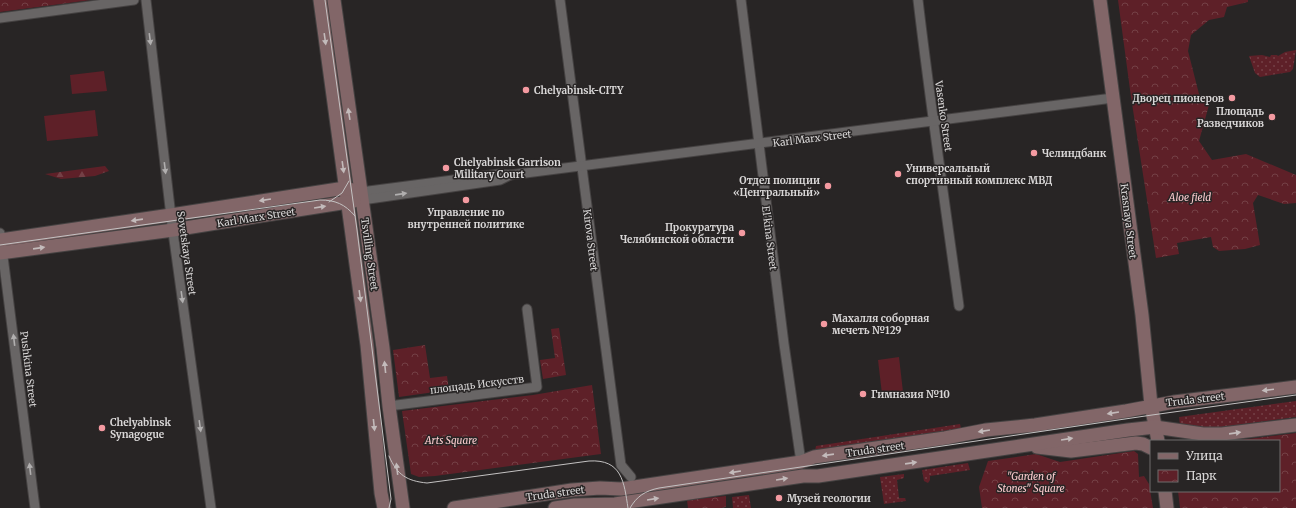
<svg xmlns="http://www.w3.org/2000/svg" width="1296" height="508" font-family="Merriweather,serif">
  <defs>
    <pattern id="grass-dots" width="8" height="8" patternUnits="userSpaceOnUse"><rect width="8" height="8" fill="#5e2028"/><path d="M2 2h.1M6 6h.1" fill="none" stroke="#744046" stroke-width="1.8" stroke-linecap="round"/></pattern>
    <pattern id="forest-firs" width="22" height="20" patternUnits="userSpaceOnUse"><rect width="22" height="20" fill="#5e2028"/><path d="M5 1l3.5 6h-7zM16 11l3.5 6h-7z" fill="#744046"/></pattern>
    <pattern id="park-crowns" width="20" height="18" patternUnits="userSpaceOnUse"><rect width="20" height="18" fill="#5e2028"/><path d="M2 6a3 3 0 1 1 6 0M12 15a3 3 0 1 1 6 0" fill="none" stroke="#744046"/></pattern>
  </defs>
  <rect width="100%" height="100%" fill="#282525"/>
  <g fill="url(#grass-dots)">
    <path d="M1296,50L1293,69L1290,72L1260,77L1255,73L1249,56L1262,55L1270,57L1271,55H1277L1278,56L1285,52Z"/>
    <path d="M1296,401V417L1216,428L1180,426L1179,417Z"/>
    <path d="M960,424L961,428L955,430L815,451L816,446Z"/>
    <path d="M968,463L970,470L930,476V480L928,483L924,481L922,470Z"/>
    <path d="M904,474V478L897,480L899,498H905L906,501L884,504L880,477Z"/>
    <path d="M749,495L751,508H733L732,497Z"/>
  </g>
  <path fill="url(#forest-firs)" d="M105,166L109,171L95,176L61,179L45,174Z"/>
  <g fill="url(#park-crowns)">
    <path d="M0,0H91L0,12Z"/>
    <path d="M1118,0H1248V2L1227,7L1224,17L1209,20L1191,35L1188,51L1199,94L1209,105L1199,141L1212,160L1246,154L1296,175V203L1284,204L1258,195L1253,203L1260,245L1245,249L1219,251L1213,247L1211,237L1177,243L1179,254L1156,258L1131,97Z"/>
    <path d="M559,328L566,375L543,379L540,360L555,358L551,329Z"/>
    <path d="M425,345L430,378L447,376L449,390L399,397L393,350Z"/>
    <path d="M592,385L601,454L435,476L419,477L411,474L402,411L533,395Z"/>
    <path d="M1296,433V508H1180L1178,491H1279V441H1232Z"/>
    <path d="M1134,451L1138,454L1139,477L1144,476L1149,484L1153,508H982L979,487L988,461L1036,454L1060,462Z"/>
    <path d="M726,496V507L721,508H688L687,500Z"/>
  </g>
  <g fill="#5e2028">
    <path d="M104,71L107,91L72,94L70,75Z"/>
    <path d="M95,110L98,136L47,141L44,116Z"/>
    <path d="M899,357L903,392L882,394L878,360Z"/>
  </g>
  <g fill="none" stroke-linecap="round" stroke-linejoin="round">
    <g stroke="#454242" stroke-width="11">
      <g id="street">
        <path d="M146,0L172,225L211,508"/>
        <path d="M560,0L621,465L631,477"/>
        <path d="M741,0L784,344L801,462"/>
        <path d="M918,0C930,102 945,204 959,306"/>
        <path d="M0,18L134,0"/>
        <path d="M361,192L499,174L510,175C711,150 912,125 1113,98"/>
        <path d="M362,200L500,180L510,175"/>
        <path d="M0,233L35,508"/>
        <path d="M389,406L537,387L527,309"/>
      </g>
    </g>
    <g stroke="#454242" stroke-width="15">
      <g id="secondary">
        <path d="M320,0L367,345L381,493L384,508"/>
        <path d="M334,0L383,348L389,406L403,508"/>
        <path d="M1100,0L1142,315L1151,405L1158,441"/>
        <path d="M0,240L171,215L345,188L353,190"/>
        <path d="M0,253L173,230L354,201"/>
        <path d="M1037,447L1071,451L1136,443L1143,444L1151,448"/>
        <path d="M1165,491L1167,508"/>
        <path d="M454,508L572,490L600,488L621,489L801,462L814,457L945,438L986,430L1035,425L1126,411L1174,402L1296,387"/>
        <path d="M555,508L575,505L615,504L803,476H818L1128,430L1155,427L1203,434H1222L1296,425"/>
      </g>
    </g>
    <use href="#street" stroke="#686565" stroke-width="9"/>
    <use href="#secondary" stroke="#826668" stroke-width="13"/>
    <g stroke="#c4c2c2" stroke-width="1">
      <path d="M325,0L357,230L391,499L389,508"/>
      <path d="M329,202L342,193L349,181"/>
      <path d="M0,245L320,200C335,200 345,204 355,216"/>
      <path d="M389,456C397,475 407,481 427,483L589,461C622,459 624,482 628,508"/>
      <path d="M630,508C637,496 645,491 659,488L1152,415L1296,395"/>
    </g>
  </g>
  <defs><path id="oneway-solid" d="M-6-.8H1V-3.2L6.5 0L1 3.2V.8H-6Z"/></defs>
  <g fill="#b1afaf">
    <use href="#oneway-solid" transform="translate(150 39) rotate(83)"/>
    <use href="#oneway-solid" transform="translate(165 168) rotate(83)"/>
    <use href="#oneway-solid" transform="translate(401 194) rotate(-8)"/>
    <use href="#oneway-solid" transform="translate(182 297) rotate(82)"/>
    <use href="#oneway-solid" transform="translate(14 340) rotate(-97)"/>
    <use href="#oneway-solid" transform="translate(200 426) rotate(82)"/>
    <use href="#oneway-solid" transform="translate(30 469) rotate(-97)"/>
  </g>
  <g fill="#c3bbbb">
    <use href="#oneway-solid" transform="translate(325 39) rotate(82)"/>
    <use href="#oneway-solid" transform="translate(349 114) rotate(-99)"/>
    <use href="#oneway-solid" transform="translate(343 167) rotate(82)"/>
    <use href="#oneway-solid" transform="translate(265 200) rotate(171)"/>
    <use href="#oneway-solid" transform="translate(320 207) rotate(-9)"/>
    <use href="#oneway-solid" transform="translate(137 220) rotate(172)"/>
    <use href="#oneway-solid" transform="translate(39 248) rotate(-8)"/>
    <use href="#oneway-solid" transform="translate(360 296) rotate(82)"/>
    <use href="#oneway-solid" transform="translate(385 367) rotate(-96)"/>
    <use href="#oneway-solid" transform="translate(1268 390) rotate(173)"/>
    <use href="#oneway-solid" transform="translate(1113 413) rotate(171)"/>
    <use href="#oneway-solid" transform="translate(374 425) rotate(84)"/>
    <use href="#oneway-solid" transform="translate(984 431) rotate(171)"/>
    <use href="#oneway-solid" transform="translate(1235 433) rotate(-8)"/>
    <use href="#oneway-solid" transform="translate(1067 439) rotate(-9)"/>
    <use href="#oneway-solid" transform="translate(828 455) rotate(172)"/>
    <use href="#oneway-solid" transform="translate(911 463) rotate(-8)"/>
    <use href="#oneway-solid" transform="translate(397 469) rotate(-97)"/>
    <use href="#oneway-solid" transform="translate(735 472) rotate(171)"/>
    <use href="#oneway-solid" transform="translate(782 479) rotate(-9)"/>
    <use href="#oneway-solid" transform="translate(653 499) rotate(-9)"/>
  </g>
  <g fill="#f49aa1" stroke="#282525" stroke-width="1.5">
    <circle cx="526" cy="90" r="4"/>
    <circle cx="1232" cy="98" r="4"/>
    <circle cx="1272" cy="117" r="4"/>
    <circle cx="1034" cy="153" r="4"/>
    <circle cx="446" cy="168" r="4"/>
    <circle cx="898" cy="174" r="4"/>
    <circle cx="828" cy="186" r="4"/>
    <circle cx="466" cy="200" r="4"/>
    <circle cx="742" cy="233" r="4"/>
    <circle cx="824" cy="324" r="4"/>
    <circle cx="863" cy="394" r="4"/>
    <circle cx="102" cy="428" r="4"/>
    <circle cx="779" cy="498" r="4"/>
  </g>
  <g text-anchor="middle" stroke-width="3" stroke-linejoin="round" paint-order="stroke">
    <g font-size="10" font-weight="bold" fill="#d9d7d7" stroke="#282525" text-anchor="start">
      <text x="534" y="94">Chelyabinsk-CITY</text>
      <text x="1224" y="102" text-anchor="end">Дворец пионеров</text>
      <text x="1264" y="115" text-anchor="end">Площадь<tspan x="1264" dy="12">Разведчиков</tspan></text>
      <text x="1042" y="157">Челиндбанк</text>
      <text x="454" y="166">Chelyabinsk Garrison<tspan x="454" dy="12">Military Court</tspan></text>
      <text x="906" y="172">Универсальный<tspan x="906" dy="12">спортивный комплекс МВД</tspan></text>
      <text x="820" y="184" text-anchor="end">Отдел полиции<tspan x="820" dy="12">«Центральный»</tspan></text>
      <text x="466" y="216" text-anchor="middle">Управление по<tspan x="466" dy="12">внутренней политике</tspan></text>
      <text x="734" y="231" text-anchor="end">Прокуратура<tspan x="734" dy="12">Челябинской области</tspan></text>
      <text x="832" y="322">Махалля соборная<tspan x="832" dy="12">мечеть №129</tspan></text>
      <text x="871" y="398">Гимназия №10</text>
      <text x="110" y="426">Chelyabinsk<tspan x="110" dy="12">Synagogue</tspan></text>
      <text x="787" y="502">Музей геологии</text>
    </g>
    <g font-size="10" fill="#d9d7d7" stroke="#282525">
      <text transform="translate(944 116) rotate(82)" y="4">Vasenko Street</text>
      <text transform="translate(812 138) rotate(-7)" y="4">Karl Marx Street</text>
      <text transform="translate(256 217) rotate(-9)" y="4">Karl Marx Street</text>
      <text transform="translate(1129 221) rotate(83)" y="4">Krasnaya Street</text>
      <text transform="translate(770 238) rotate(83)" y="4">El'kina Street</text>
      <text transform="translate(591 240) rotate(83)" y="4">Kirova Street</text>
      <text transform="translate(187 253) rotate(82)" y="4">Sovetskaya Street</text>
      <text transform="translate(370 254) rotate(82)" y="4">Tsvilling Street</text>
      <text transform="translate(29 369) rotate(83)" y="4">Pushkina Street</text>
      <text transform="translate(477 384) rotate(-7)" y="4">площадь Искусств</text>
      <text transform="translate(1195 399) rotate(-7)" y="4">Truda street</text>
      <text transform="translate(875 449) rotate(-8)" y="4">Truda street</text>
      <text transform="translate(555 493) rotate(-8)" y="4">Truda street</text>
    </g>
    <g font-size="10" font-style="italic" fill="#fdcccf" stroke="#282525">
      <text x="1190" y="201">Aloe field</text>
      <text x="451" y="444">Arts Square</text>
      <text x="1031" y="480">"Garden of<tspan x="1031" dy="12">Stones" Square</tspan></text>
    </g>
  </g>
  <rect x="1150" y="440" width="130" height="52" fill="#282525" stroke="#6f6c6c"/>
  <rect x="1158" y="453" width="20" height="6" fill="#826668" stroke="#6f6c6c"/>
  <text x="1186" y="460" font-size="12" fill="#d9d7d7">Улица</text>
  <rect x="1158" y="470" width="20" height="12" fill="url(#park-crowns)" stroke="#6f6c6c"/>
  <text x="1186" y="480" font-size="12" fill="#d9d7d7">Парк</text>
</svg>
